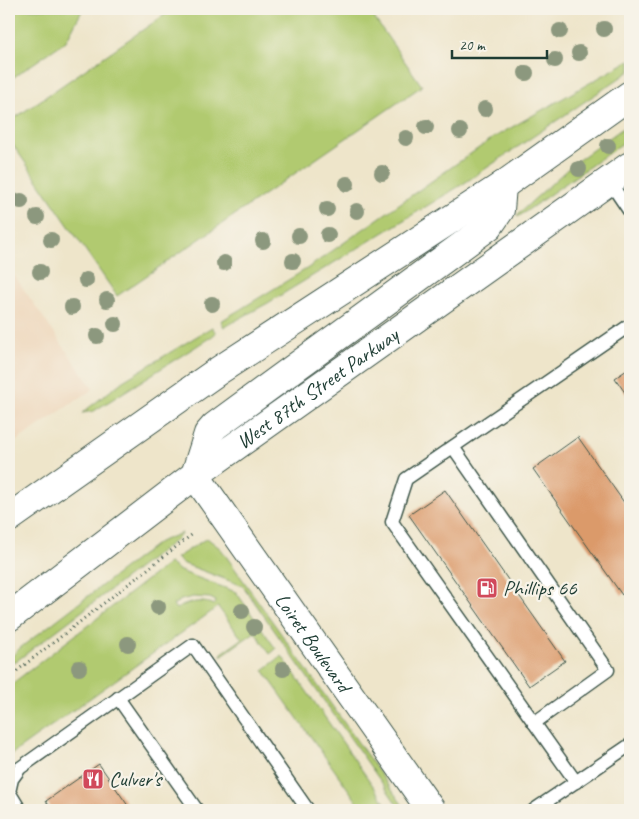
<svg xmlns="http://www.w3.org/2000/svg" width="639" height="819" font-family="Caveat,sans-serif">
  <rect width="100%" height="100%" fill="#f7f3e8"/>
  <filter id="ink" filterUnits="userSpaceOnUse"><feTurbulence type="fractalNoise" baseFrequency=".02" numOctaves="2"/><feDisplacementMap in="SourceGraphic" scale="10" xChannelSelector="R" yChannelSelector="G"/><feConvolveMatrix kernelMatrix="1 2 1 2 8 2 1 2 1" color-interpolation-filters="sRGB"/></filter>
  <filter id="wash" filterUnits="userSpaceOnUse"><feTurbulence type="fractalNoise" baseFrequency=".0096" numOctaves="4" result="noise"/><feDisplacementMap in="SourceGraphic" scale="20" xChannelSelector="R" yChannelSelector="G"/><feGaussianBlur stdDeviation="1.12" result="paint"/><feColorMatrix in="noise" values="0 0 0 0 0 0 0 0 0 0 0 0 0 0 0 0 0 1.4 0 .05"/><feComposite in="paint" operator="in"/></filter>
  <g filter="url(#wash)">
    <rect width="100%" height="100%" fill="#eee5ca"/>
    <path fill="#eed7bb" d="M9,268L93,389L9,446Z"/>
    <g fill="#b1ca70" stroke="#688452" fill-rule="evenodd">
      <path d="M9,9H83L66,41L11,79Z"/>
      <path d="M173,9H368L422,86L117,296L9,139V122Z"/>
      <path d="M630,60V71L463,184L268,303L224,327L221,321L308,268L493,138Z"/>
      <path d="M630,123V138L518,217L517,215L573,164Z"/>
      <path d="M212,327L216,333L211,337L94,411L82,413L123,381Z"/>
      <path d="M182,533L177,539L14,663L10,658L20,648L159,542Z"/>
      <path d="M207,538L221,549L406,810H401L243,586L182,563L176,558Z"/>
      <path d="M169,563L180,571L236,592L276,649L270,654L255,632L221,656L222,653L242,639L218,607L9,756V686ZM193,597L210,598L216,601L214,605C201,599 189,602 176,609L173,605L181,600Z"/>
      <path d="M282,656L390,810H363L263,670Z"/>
    </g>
    <g id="blocks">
      <g fill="#db9a6a">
        <path d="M630,368V400L615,378Z"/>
        <path d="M578,437L630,511V589L622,595L533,469Z"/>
        <path d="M445,490L565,661L529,686L409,515Z"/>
        <path d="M99,764L131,810H52L46,801Z"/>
      </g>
    </g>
  </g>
  <g filter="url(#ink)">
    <use href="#blocks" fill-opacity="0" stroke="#3e564a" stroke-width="1"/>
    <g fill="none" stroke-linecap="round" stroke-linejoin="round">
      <g stroke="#3e564a" stroke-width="15">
        <g id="lane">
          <path d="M609,181L630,212"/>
          <path d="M453,447L608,670L534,723"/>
          <path d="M118,698L197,810"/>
          <path d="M576,782L392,522L406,479L630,325"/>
          <path d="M20,810L9,792L12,779L20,768L193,645L308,810"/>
          <path d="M534,810L630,745"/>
        </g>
      </g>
      <g stroke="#3e564a" stroke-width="30">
        <g id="secondary">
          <path id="s1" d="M195,475L431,810"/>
        </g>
      </g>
      <g stroke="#3e564a" stroke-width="30">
        <g id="primary">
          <path d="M195,475L208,434L215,426L489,226L500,210L502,186"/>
          <path d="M9,518L218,371L502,186L630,95"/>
          <path id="s2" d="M9,617L195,475L630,166"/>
        </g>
      </g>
      <path stroke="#3e564a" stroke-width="3" stroke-dasharray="1 4" stroke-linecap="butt" d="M9,677L194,533"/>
      <use href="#lane" stroke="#fff" stroke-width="12"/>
      <use href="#secondary" stroke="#fff" stroke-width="28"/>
      <use href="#primary" stroke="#fff" stroke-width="28"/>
    </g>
    <g fill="#8c987e">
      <circle cx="604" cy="29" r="8"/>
      <circle cx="560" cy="31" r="8"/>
      <circle cx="579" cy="53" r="8"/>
      <circle cx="555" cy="60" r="8"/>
      <circle cx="526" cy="73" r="8"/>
      <circle cx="485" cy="109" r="8"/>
      <circle cx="426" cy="127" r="8"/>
      <circle cx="460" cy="131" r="8"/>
      <circle cx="406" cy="138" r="8"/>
      <circle cx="608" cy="146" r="8"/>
      <circle cx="579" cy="169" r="8"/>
      <circle cx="382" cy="173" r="8"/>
      <circle cx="347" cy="184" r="8"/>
      <circle cx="21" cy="201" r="8"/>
      <circle cx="327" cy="209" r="8"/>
      <circle cx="357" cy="211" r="8"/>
      <circle cx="37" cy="217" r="8"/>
      <circle cx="328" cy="235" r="8"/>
      <circle cx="299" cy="236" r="8"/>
      <circle cx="51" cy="240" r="8"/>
      <circle cx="263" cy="241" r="8"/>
      <circle cx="293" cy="261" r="8"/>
      <circle cx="224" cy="263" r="8"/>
      <circle cx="40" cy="272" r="8"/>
      <circle cx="86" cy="280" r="8"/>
      <circle cx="107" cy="300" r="8"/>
      <circle cx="212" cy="304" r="8"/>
      <circle cx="72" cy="307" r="8"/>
      <circle cx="115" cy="324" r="8"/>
      <circle cx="97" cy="336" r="8"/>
      <circle cx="158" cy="607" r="8"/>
      <circle cx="242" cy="611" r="8"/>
      <circle cx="254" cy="627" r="8"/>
      <circle cx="128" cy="644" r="8"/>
      <circle cx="79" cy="668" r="8"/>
      <circle cx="283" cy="669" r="8"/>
    </g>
  </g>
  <defs>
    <g id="fuel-square" transform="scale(1.125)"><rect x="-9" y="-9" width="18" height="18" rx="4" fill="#d1495b" stroke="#f7f3e8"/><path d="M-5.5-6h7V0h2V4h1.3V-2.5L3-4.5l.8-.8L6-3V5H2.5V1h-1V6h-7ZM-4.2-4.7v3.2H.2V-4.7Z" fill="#fff"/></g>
    <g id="restaurant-square" transform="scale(1.125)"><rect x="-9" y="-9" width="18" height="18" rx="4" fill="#d1495b" stroke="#f7f3e8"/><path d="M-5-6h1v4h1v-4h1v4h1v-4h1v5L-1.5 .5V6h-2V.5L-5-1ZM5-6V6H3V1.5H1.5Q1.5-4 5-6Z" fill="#fff"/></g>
  </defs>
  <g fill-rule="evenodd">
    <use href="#fuel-square" x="487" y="588"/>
    <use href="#restaurant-square" x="93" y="779"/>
  </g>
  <g text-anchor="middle" stroke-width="4.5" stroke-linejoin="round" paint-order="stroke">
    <g font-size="21" fill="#1f3d34" stroke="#f7f3e8">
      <text dy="7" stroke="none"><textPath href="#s2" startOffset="384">West 87th Street Parkway</textPath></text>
      <text dy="7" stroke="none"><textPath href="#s1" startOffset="205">Loiret Boulevard</textPath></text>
    </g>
    <g font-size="21" fill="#1f3d34" stroke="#f7f3e8" text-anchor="start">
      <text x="503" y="595">Phillips 66</text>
      <text x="109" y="786">Culver's</text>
    </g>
  </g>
  <rect width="639" height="819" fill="none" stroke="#f7f3e8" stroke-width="30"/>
  <path d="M452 50v8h95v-8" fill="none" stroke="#1f3d34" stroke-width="2.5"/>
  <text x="459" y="50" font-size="15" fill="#1f3d34" stroke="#f7f3e8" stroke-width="4" paint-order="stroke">20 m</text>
</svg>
